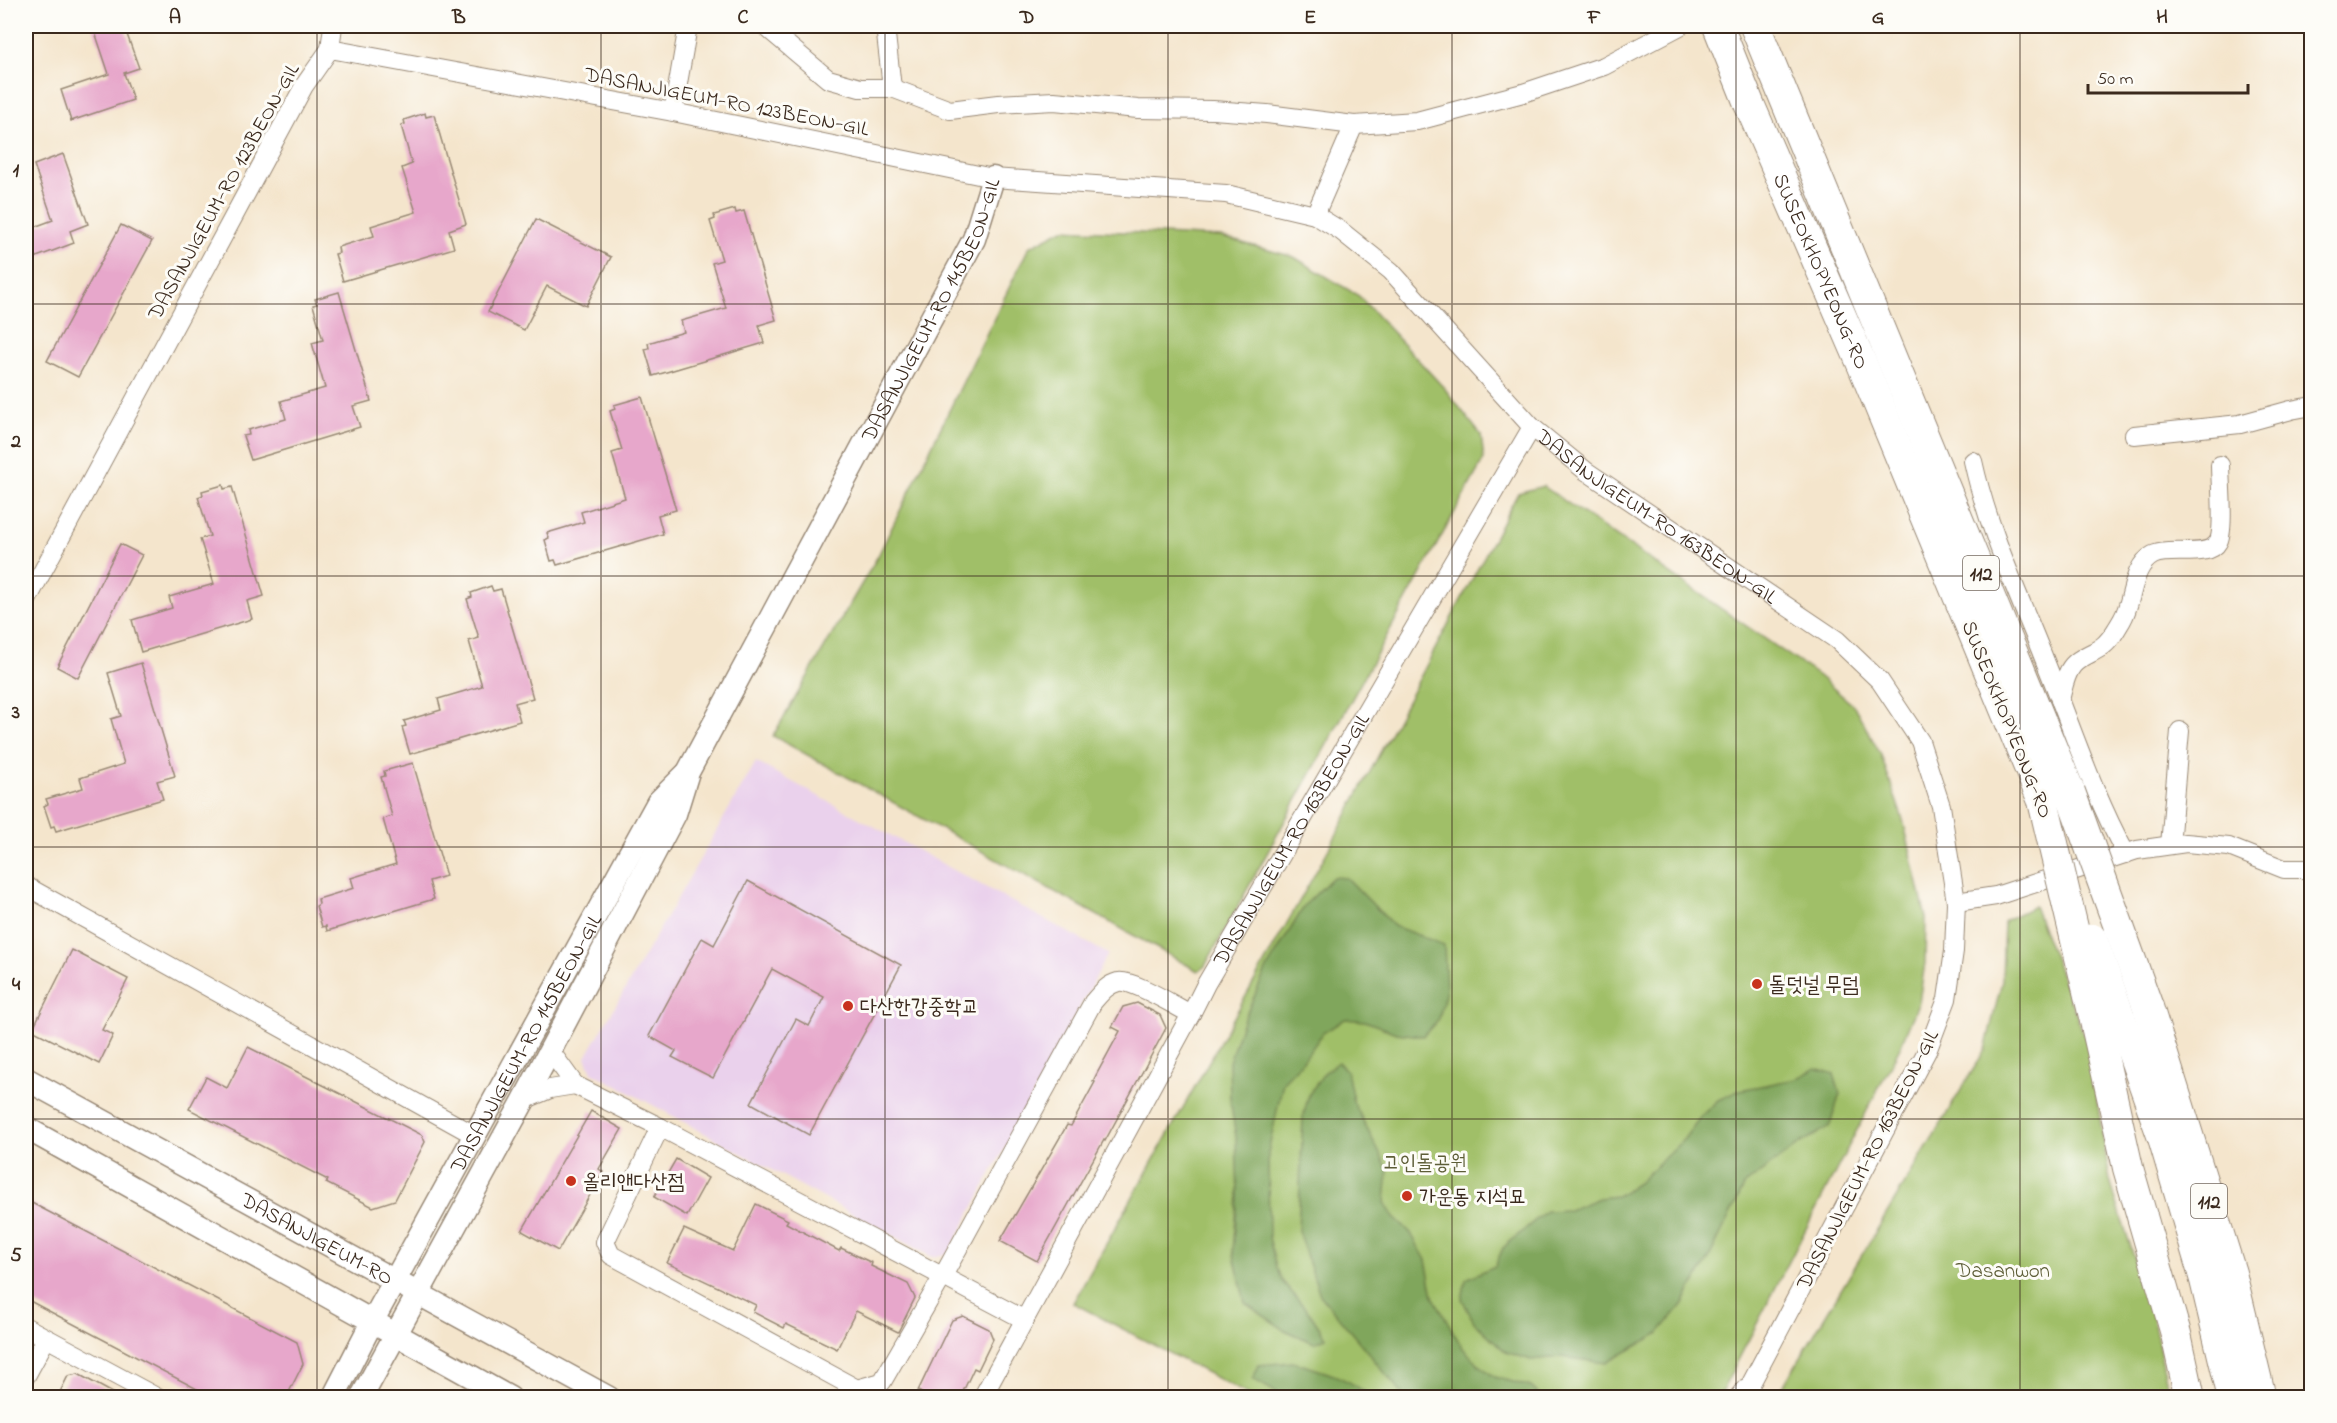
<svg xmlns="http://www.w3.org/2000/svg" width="2337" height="1423" font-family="'Indie Flower','Poor Story',sans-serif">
  <rect width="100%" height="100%" fill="#fdfcf7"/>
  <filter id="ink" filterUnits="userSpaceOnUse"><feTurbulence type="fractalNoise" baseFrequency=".0167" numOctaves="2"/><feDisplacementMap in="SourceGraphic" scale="12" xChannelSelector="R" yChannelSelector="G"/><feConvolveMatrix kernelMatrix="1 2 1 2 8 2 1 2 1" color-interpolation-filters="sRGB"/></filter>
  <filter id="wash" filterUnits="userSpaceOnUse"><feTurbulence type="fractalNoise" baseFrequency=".008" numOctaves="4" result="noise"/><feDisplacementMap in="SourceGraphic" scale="24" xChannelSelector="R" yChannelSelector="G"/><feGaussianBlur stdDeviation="1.35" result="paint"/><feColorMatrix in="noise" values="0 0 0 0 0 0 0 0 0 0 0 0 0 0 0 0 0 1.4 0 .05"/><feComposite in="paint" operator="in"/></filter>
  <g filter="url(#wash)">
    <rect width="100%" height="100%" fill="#f4e5cc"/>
    <path fill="#ead1ec" d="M756,762L1108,954L949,1253L932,1257L592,1072L586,1057Z"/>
    <g fill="#a0bf68" stroke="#6e7443" stroke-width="1.5">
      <path d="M1063,229L1221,237L1294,257L1359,296L1445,389L1481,435L1484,459L1205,966L1198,971L773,736L878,556L1029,247Z"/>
      <path d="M1543,486L1819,676L1854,706L1881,755L1903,820L1926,918L1925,963L1919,1002L1901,1045L1719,1397H1253L1073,1303L1331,845L1518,493Z"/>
      <path d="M2034,906L2088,1045L2110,1181L2151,1311L2170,1397L1776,1398L1985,1050L2002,981L2004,921Z"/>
    </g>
    <g fill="#80a65c" stroke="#5e683d" stroke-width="1.5">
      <path d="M1333,877L1347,878L1394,926L1444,945L1446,990L1439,1019L1423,1036L1396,1033L1365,1021L1345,1019L1323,1033L1302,1062L1283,1082L1268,1153L1269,1237L1276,1267L1283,1282L1311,1315L1326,1338L1314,1343L1285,1330L1245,1303L1233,1250L1238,1196L1236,1137L1230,1099L1229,1062L1241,1026L1266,970L1305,905Z"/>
      <path d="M1338,1062L1347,1071L1353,1101L1388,1170L1385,1202L1394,1218L1410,1232L1426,1260L1433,1296L1462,1347L1480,1366L1495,1377L1531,1387L1542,1397H1405L1320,1295L1298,1231L1303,1117L1309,1094L1325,1072Z"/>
      <path d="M1816,1068L1834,1074L1840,1094L1829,1127L1801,1143L1745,1184L1707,1262L1682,1305L1658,1334L1606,1363L1561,1357L1531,1360L1506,1352L1474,1322L1462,1299L1466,1279L1495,1266L1503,1248L1546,1211L1569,1210L1599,1198L1617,1196L1638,1183L1684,1139L1701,1116L1718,1100L1740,1090L1796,1079Z"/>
      <path d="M1293,1362C1316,1369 1355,1379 1369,1397H1284L1253,1379L1259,1365Z"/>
    </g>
    <g id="blocks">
      <g fill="#e7a7cb">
        <path d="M93,26H124L139,68L124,73L133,100L71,121L61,90L109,74Z"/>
        <path d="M425,113L426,117L434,115L466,224L449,230L454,248L343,281L335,254L339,253L338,247L374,236L371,226L416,212L402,168L412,164L401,125L405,124L404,120Z"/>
        <path d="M63,154L88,224L70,231L74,243L26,261V230L53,220L34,165Z"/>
        <path d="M735,209L736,213L744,211L776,320L759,325L764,343L653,376L645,349L649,348L648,343L684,332L681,321L726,308L712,263L722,260L710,221L715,219L714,215Z"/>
        <path d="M536,219L611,257L586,306L547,286L524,330L488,312Z"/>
        <path d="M121,225L152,241L78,377L47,361Z"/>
        <path d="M339,292L371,401L353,406L360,427L251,460L243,436L249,435L248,430L286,419L281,401L325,388L312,343L323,340L313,305L317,304L315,299Z"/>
        <path d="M642,397L676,510L658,515L663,534L557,565L555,560L551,561L545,540L549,538L547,533L584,522L581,512L625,498L612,453L622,450L610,411L615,409L614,405Z"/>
        <path d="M223,485L224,489L232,487L264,596L247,601L252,619L141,652L132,620L172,608L169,597L214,584L200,539L210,536L198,497L203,495L202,491Z"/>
        <path d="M120,544L142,555L78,678L57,667Z"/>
        <path d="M491,586L493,591L501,589L533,698L515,703L520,721L410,754L402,727L406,726L404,721L441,710L438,699L482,686L469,641L479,638L467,599L472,597L471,593Z"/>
        <path d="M141,663L175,776L157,781L163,799L56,831L54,826L51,827L44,806L48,804L46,799L83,788L80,778L124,764L111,719L121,716L108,673Z"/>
        <path d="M413,763L446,876L429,881L434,899L327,931L326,926L322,927L316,906L319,904L318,899L354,888L351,878L396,864L383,819L392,816L381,777L385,776L384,771Z"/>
        <path d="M748,881L901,965L809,1135L751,1103L796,1019L809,1026L824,997L772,969L713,1078L672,1057L676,1051L649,1036L702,938L714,945Z"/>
        <path d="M72,950L128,979L102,1030L113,1035L99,1064L32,1030Z"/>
        <path d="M1137,1003L1160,1015L1166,1028L1105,1141L1104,1140L1037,1261L1000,1241L1067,1125L1071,1126L1095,1082L1093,1081L1120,1031L1112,1027L1123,1007Z"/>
        <path d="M248,1047L422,1135L425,1142L395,1200L373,1207L326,1183L328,1180L189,1109L206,1077L227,1088Z"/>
        <path d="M591,1111L622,1129L599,1169L603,1172L558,1251L522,1231Z"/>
        <path d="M676,1159L708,1178L687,1216L654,1197Z"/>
        <path d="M26,1200L297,1342L303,1364L286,1398H214L26,1299Z"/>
        <path d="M756,1204L788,1220L786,1223L839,1251L841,1248L872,1263L871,1266L908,1284L915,1298L898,1332L856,1311L837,1349L786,1324L784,1328L753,1312L756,1305L667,1263L684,1229L733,1251Z"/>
        <path d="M963,1316L989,1329L993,1339L978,1370L974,1368L960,1398H930L918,1391L952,1320Z"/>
        <path d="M78,1374L122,1398H57L68,1376Z"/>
      </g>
    </g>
  </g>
  <g filter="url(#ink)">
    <use href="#blocks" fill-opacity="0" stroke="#988875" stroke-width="1.5"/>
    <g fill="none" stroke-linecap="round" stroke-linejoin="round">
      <g stroke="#988875" stroke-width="20">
        <g id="minor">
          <path d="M765,26L828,79L860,88H892L950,110L998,104L1054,101L1138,109L1213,110L1267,114L1354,125L1315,215"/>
          <path d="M885,26L892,88"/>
          <path d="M330,49L333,26"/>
          <path d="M673,112L688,26"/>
          <path d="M1354,125L1417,121L1523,93L1604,66L1680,26"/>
          <path d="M2134,435L2240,424L2291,410L2312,406"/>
          <path d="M1973,461C1988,530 2019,595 2045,661C2071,725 2093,794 2126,854"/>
          <path d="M26,602L304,86L330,49L673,112L993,178L1226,194L1315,215L1341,231L1391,271L1532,427"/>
          <path d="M2060,700C2063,689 2065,674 2073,665C2080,657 2091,654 2100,648C2110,642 2116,630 2122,620C2134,600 2131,567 2153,555C2170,547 2209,559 2218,542C2225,531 2220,480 2220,465"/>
          <path d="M2170,845L2180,731"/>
          <path d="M26,886L476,1136"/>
          <path d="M1956,902L1996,896L2137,850L2186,843L2229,847L2284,869H2312"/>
          <path d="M575,1085L660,1127L1025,1320"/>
          <path d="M524,1100L550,1089L575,1085L549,1049"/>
          <path d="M660,1127L605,1242L611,1255L857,1389L882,1382L943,1276L1093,1002C1101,993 1107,985 1118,982C1133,979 1176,1007 1191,1014"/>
          <path d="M26,1327L158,1398"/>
          <path d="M26,1376L46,1339"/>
          <path id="s1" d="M982,1398L1191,1014L1206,984L1532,427L1586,471L1837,640L1880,681L1920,741L1941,806L1956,902L1954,951L1947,999L1928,1049L1747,1391"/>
        </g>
      </g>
      <g stroke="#988875" stroke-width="25">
        <g id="tertiary">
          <path id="s2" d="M26,1079L609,1398"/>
          <path d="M26,1128L510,1398"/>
          <path id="s3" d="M333,1398L372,1322L658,802L685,775"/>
          <path id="s4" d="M361,1398L524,1100L675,814L688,772L974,239L993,178"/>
          <path d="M1741,1398L1747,1391"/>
        </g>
      </g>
      <g stroke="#988875" stroke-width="32">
        <g id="trunk">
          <path id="s5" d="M1718,26L1750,106L1862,364L2043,801"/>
          <path d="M1755,26L2070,792"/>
          <path d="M2148,1007L2231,1273L2261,1398"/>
          <path d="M2120,1017L2164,1141L2205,1280L2233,1398"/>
          <path d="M2096,1025L2128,1168L2176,1334L2190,1398"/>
        </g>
      </g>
      <use href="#minor" stroke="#fff" stroke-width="18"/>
      <use href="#tertiary" stroke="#fff" stroke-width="22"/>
      <use href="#trunk" stroke="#fff" stroke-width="30"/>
      <g stroke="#988875" stroke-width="32" stroke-linecap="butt">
        <g id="trunk-bridge">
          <path d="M2070,792L2148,1007"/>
          <path d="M2043,801L2096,1025"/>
          <path d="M2092,939L2120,1017"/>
        </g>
      </g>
      <use href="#trunk-bridge" stroke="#fff" stroke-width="30"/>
    </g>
  </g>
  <path fill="none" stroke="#3b2a1e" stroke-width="1.5" stroke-opacity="0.55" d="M317,26V1398M601,26V1398M885,26V1398M1168,26V1398M1452,26V1398M1736,26V1398M2020,26V1398M26,304H2312M26,576H2312M26,847H2312M26,1119H2312"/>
  <g fill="#c8321e" stroke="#fdfcf7" stroke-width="2">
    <circle cx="1757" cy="984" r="6"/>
    <circle cx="848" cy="1006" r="6"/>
    <circle cx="571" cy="1181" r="6"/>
    <circle cx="1407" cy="1196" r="6"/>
  </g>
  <g text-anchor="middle" stroke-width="6" stroke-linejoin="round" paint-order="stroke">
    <g fill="#fdfcf7" stroke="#75695f" stroke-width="1.5">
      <rect x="1963" y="556" width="36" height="34" rx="4.5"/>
      <rect x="2191" y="1184" width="36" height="34" rx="4.5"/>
    </g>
    <g font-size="20" font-weight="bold" fill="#3b2a1e">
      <text x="1981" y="580">112</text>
      <text x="2209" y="1208">112</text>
    </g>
    <g font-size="21" fill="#3b2a1e" stroke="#fdfcf7">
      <text transform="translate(727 101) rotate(11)" y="7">DASANJIGEUM-RO 123BEON-GIL</text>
      <text transform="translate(223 191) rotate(-61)" y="7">DASANJIGEUM-RO 123BEON-GIL</text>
      <text dy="7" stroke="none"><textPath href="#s5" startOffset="266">SUSEOKHOPYEONG-RO</textPath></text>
      <text dy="7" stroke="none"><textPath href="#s4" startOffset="1230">DASANJIGEUM-RO 145BEON-GIL</textPath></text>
      <text dy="7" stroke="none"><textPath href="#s1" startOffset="1270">DASANJIGEUM-RO 163BEON-GIL</textPath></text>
      <text transform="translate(2008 719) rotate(68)" y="7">SUSEOKHOPYEONG-RO</text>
      <text dy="7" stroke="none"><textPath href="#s1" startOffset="639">DASANJIGEUM-RO 163BEON-GIL</textPath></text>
      <text dy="7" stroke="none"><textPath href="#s3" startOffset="404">DASANJIGEUM-RO 145BEON-GIL</textPath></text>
      <text transform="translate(1867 1159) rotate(-63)" y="7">DASANJIGEUM-RO 163BEON-GIL</text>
      <text dy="7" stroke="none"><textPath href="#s2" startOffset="332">DASANJIGEUM-RO</textPath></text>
    </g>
    <g font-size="21" fill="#3b2a1e" stroke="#fdfcf7" text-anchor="start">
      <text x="1769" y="991">돌덧널 무덤</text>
      <text x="860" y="1013">다산한강중학교</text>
      <text x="583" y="1188">올리앤다산점</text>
      <text x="1419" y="1203">가운동 지석묘</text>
    </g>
    <g font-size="21" fill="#5e5e38" stroke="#fdfcf7">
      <text x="1425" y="1169">고인돌공원</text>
      <text x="2003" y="1277">Dasanwon</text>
    </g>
  </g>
  <rect width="2337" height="1423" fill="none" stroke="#fdfcf7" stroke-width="66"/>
  <path d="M2088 84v9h160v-9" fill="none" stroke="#3b2a1e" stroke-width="3"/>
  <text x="2097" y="84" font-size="18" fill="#3b2a1e" stroke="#fdfcf7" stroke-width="4.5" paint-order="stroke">50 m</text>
  <rect x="33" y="33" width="2271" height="1357" fill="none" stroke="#3b2a1e" stroke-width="2"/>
  <g font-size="20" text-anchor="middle" font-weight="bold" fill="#3b2a1e">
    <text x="175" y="23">A</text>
    <text x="459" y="23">B</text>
    <text x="743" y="23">C</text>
    <text x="1027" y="23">D</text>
    <text x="1310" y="23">E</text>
    <text x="1594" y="23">F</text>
    <text x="1878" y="23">G</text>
    <text x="2162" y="23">H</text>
    <text x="16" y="176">1</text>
    <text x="16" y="447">2</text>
    <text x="16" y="718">3</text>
    <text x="16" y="990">4</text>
    <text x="16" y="1261">5</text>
  </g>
</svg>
